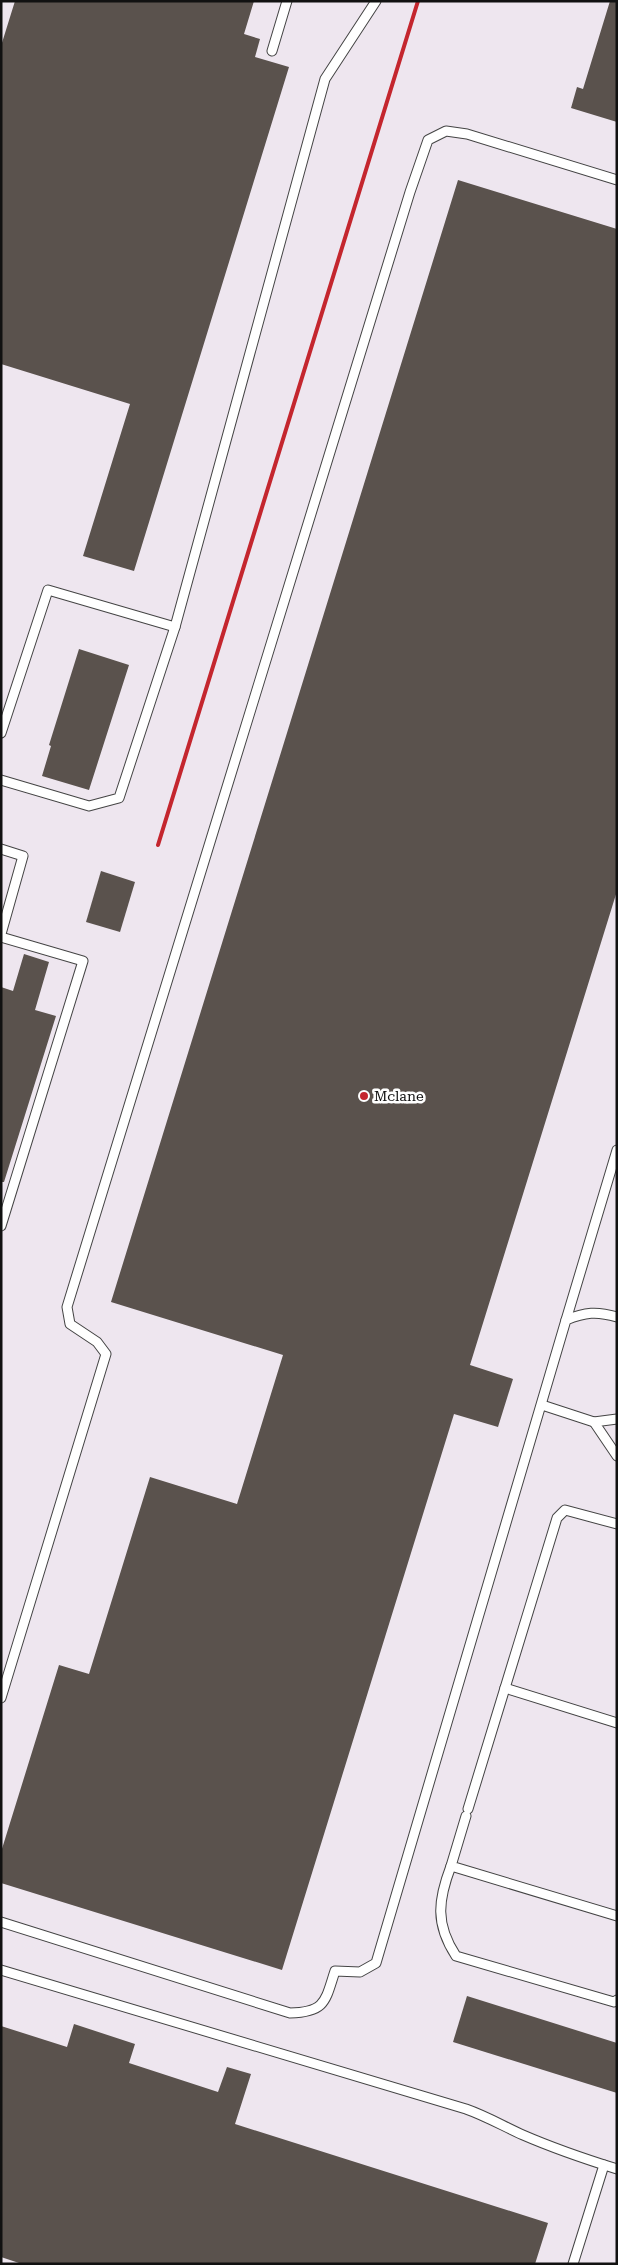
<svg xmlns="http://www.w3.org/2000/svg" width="618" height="2265" font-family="'Roboto Serif',serif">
  <rect width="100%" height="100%" fill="#fffdf5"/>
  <rect fill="#eee6ef" x="1" y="1" width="616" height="2263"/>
  <g fill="#5a524d">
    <path d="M15,1H254L244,34L260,39L255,57L289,67L134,571L83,556L130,404L1,364V46Z"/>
    <path d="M610,1H617V122L571,108L577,87L583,89Z"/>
    <path d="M458,180L617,229V891L470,1365L513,1379L498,1427L454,1414L282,1970L1,1883V1852L59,1665L89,1674L150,1477L237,1504L283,1355L111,1302Z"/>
    <path d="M79,649L129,665L89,790L42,776L51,746L49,745Z"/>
    <path d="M101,871L135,882L120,932L86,922Z"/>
    <path d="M24,954L49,962L35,1010L56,1016L4,1182H1V987L13,991Z"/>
    <path d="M467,1996L617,2043V2093L453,2042Z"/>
    <path d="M74,2024L135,2044L129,2063L218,2092L227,2067L251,2074L235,2124L548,2223L535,2264H22L1,2257V2026L67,2047Z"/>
  </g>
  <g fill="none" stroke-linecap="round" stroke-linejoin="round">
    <g stroke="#444" stroke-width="11">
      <g id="service">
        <path d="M272,51L287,1"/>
        <path d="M1,733L48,590L175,627"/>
        <path d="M1,780L89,806L119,798L175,627L325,79L376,1"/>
        <path d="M1,849L23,856L1,934"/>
        <path d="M1,937L83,961L1,1226"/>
        <path d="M566,1320L617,1150"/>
        <path d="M542,1405L594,1422"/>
        <path d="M617,1419L594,1422L617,1456"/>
        <path d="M505,1688L617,1723"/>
        <path d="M1,1698L106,1354L97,1342L70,1324L67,1307L410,192L428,140L446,131L467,134L617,180"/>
        <path d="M468,1809L557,1518L565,1510L617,1524"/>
        <path d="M466,1816L451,1866L617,1916"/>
        <path d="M451,1866C438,1900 435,1924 456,1956L614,2002L617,2000"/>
        <path d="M1,1922L290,2013C326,2012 325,2001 335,1971L360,1972L376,1963L566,1320C585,1312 597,1311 617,1317"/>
        <path d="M1,1970L466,2109C486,2116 503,2126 523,2135C553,2148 585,2159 617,2169"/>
        <path d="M573,2264L604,2165"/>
      </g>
    </g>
    <use href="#service" stroke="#fff" stroke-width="9"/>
    <path stroke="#c4262e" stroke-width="4" d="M158,845L418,1"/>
  </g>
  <circle fill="#c4262e" stroke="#fff" stroke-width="2" cx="364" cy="1096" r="5"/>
  <g text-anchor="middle" stroke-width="5" stroke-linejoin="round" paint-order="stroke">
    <g font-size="14" fill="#111" stroke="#fff" text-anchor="start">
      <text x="374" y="1101">Mclane</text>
    </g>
  </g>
  <rect width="618" height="2265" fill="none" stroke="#111111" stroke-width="5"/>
</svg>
